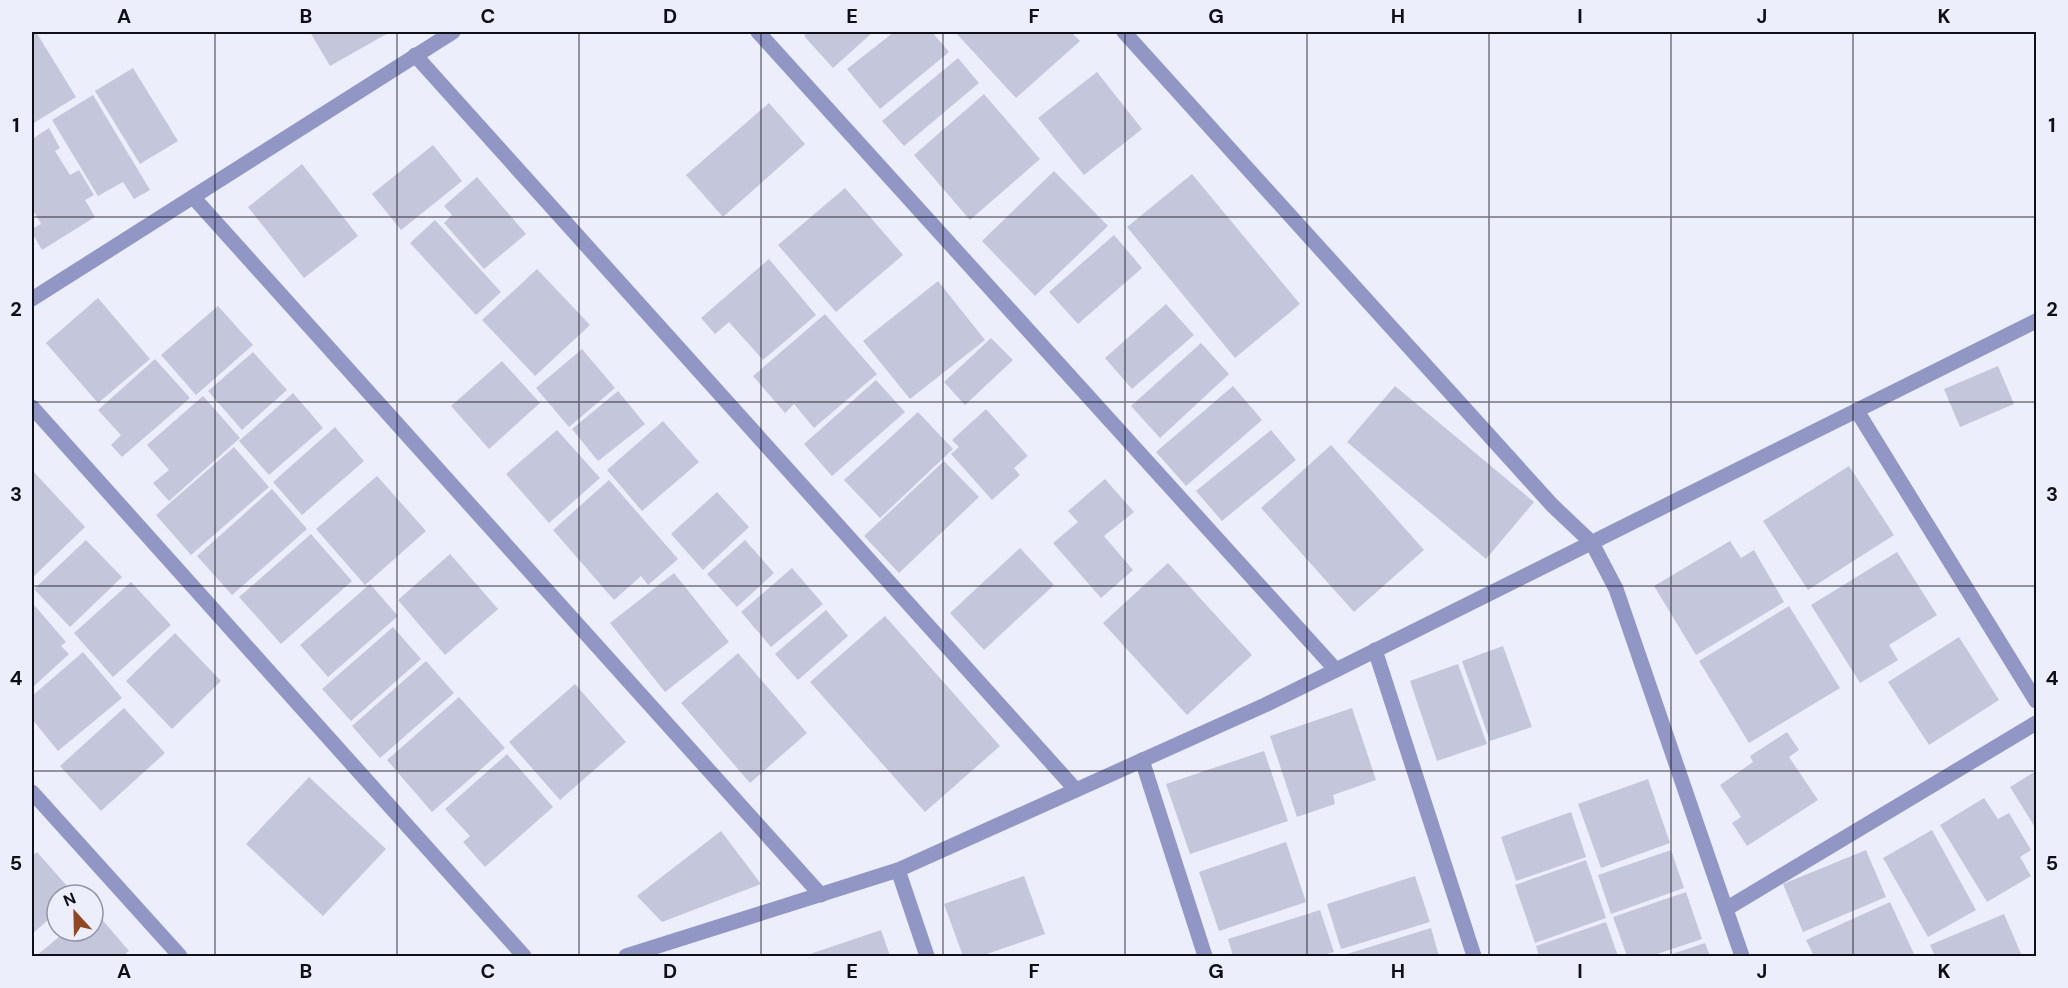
<svg xmlns="http://www.w3.org/2000/svg" width="2068" height="988" font-family="'DM Sans',sans-serif">
  <rect width="100%" height="100%" fill="#eceefb"/>
  <g fill="#c4c7dc">
    <path d="M32,32H36L76,97L32,124Z"/>
    <path d="M310,32H390L330,66Z"/>
    <path d="M808,32H873L833,68L804,36Z"/>
    <path d="M894,32H932L949,52L880,109L847,69Z"/>
    <path d="M955,32H1071L1080,41L1016,98Z"/>
    <path d="M958,58L979,83L904,146L882,121Z"/>
    <path d="M133,68L178,141L140,164L95,91Z"/>
    <path d="M1097,72L1142,129L1084,175L1038,118Z"/>
    <path d="M984,94L1040,159L970,220L914,155Z"/>
    <path d="M93,95L150,190L134,199L123,182L98,196L52,120Z"/>
    <path d="M769,103L805,144L723,217L686,175Z"/>
    <path d="M49,128L60,148L55,151L70,175L79,170L94,195L85,200L95,217L42,250L32,233V229L41,224L32,208V139Z"/>
    <path d="M433,145L462,181L401,230L372,194Z"/>
    <path d="M302,164L358,236L304,278L248,207Z"/>
    <path d="M1054,171L1108,226L1035,296L982,241Z"/>
    <path d="M1192,174L1300,304L1235,358L1127,227Z"/>
    <path d="M477,177L526,234L484,269L444,223L452,215L444,206Z"/>
    <path d="M845,188L903,255L836,312L778,245Z"/>
    <path d="M435,220L501,292L476,315L410,243Z"/>
    <path d="M1114,235L1142,268L1078,324L1049,292Z"/>
    <path d="M769,259L816,315L763,360L729,322L715,334L701,318Z"/>
    <path d="M537,269L590,325L535,376L482,320Z"/>
    <path d="M938,281L985,340L910,399L863,341Z"/>
    <path d="M98,298L150,359L98,403L46,343Z"/>
    <path d="M1166,304L1194,335L1132,389L1105,358Z"/>
    <path d="M218,306L253,345L196,395L161,355Z"/>
    <path d="M825,314L877,374L814,428L794,404L785,413L753,376Z"/>
    <path d="M991,338L1013,360L965,405L944,382Z"/>
    <path d="M1201,343L1229,374L1160,438L1131,406Z"/>
    <path d="M582,349L615,388L569,427L536,388Z"/>
    <path d="M253,352L287,390L242,430L208,391Z"/>
    <path d="M155,359L190,398L122,457L111,445L121,435L98,410Z"/>
    <path d="M502,361L540,403L489,449L451,406Z"/>
    <path d="M1998,366L2014,404L1960,427L1944,389Z"/>
    <path d="M876,380L905,412L832,476L804,444Z"/>
    <path d="M1233,386L1262,420L1186,486L1156,452Z"/>
    <path d="M1395,386L1534,502L1486,559L1347,442Z"/>
    <path d="M618,391L645,424L598,461L572,429Z"/>
    <path d="M293,393L323,428L269,475L239,441Z"/>
    <path d="M203,396L240,438L169,501L153,483L169,470L147,445Z"/>
    <path d="M986,409L1028,456L1014,468L1020,475L992,500L951,454L959,447L952,440Z"/>
    <path d="M918,412L953,449L880,518L844,480Z"/>
    <path d="M663,421L699,462L642,511L607,470Z"/>
    <path d="M335,427L364,461L302,515L273,482Z"/>
    <path d="M557,430L600,478L549,523L506,474Z"/>
    <path d="M1271,430L1296,460L1222,521L1196,491Z"/>
    <path d="M1331,445L1424,550L1354,612L1261,508Z"/>
    <path d="M234,447L269,487L191,555L156,515Z"/>
    <path d="M944,461L979,497L899,573L864,536Z"/>
    <path d="M1849,466L1894,535L1808,590L1763,521Z"/>
    <path d="M32,470L85,527L32,578Z"/>
    <path d="M377,476L426,531L365,585L316,529Z"/>
    <path d="M1105,479L1134,512L1104,536L1133,570L1101,598L1053,543L1078,522L1068,511Z"/>
    <path d="M609,480L678,559L648,585L641,576L614,600L553,530Z"/>
    <path d="M272,489L307,529L232,595L197,556Z"/>
    <path d="M717,492L749,527L703,570L671,534Z"/>
    <path d="M311,534L352,581L281,644L239,597Z"/>
    <path d="M86,540L122,577L70,627L34,589Z"/>
    <path d="M745,540L774,573L737,607L707,574Z"/>
    <path d="M1730,541L1741,558L1754,550L1784,602L1696,655L1654,586Z"/>
    <path d="M1020,548L1054,585L984,650L950,613Z"/>
    <path d="M1897,552L1937,615L1889,645L1898,660L1860,683L1811,605Z"/>
    <path d="M450,554L498,609L445,655L398,600Z"/>
    <path d="M1168,563L1252,655L1187,715L1103,623Z"/>
    <path d="M792,568L823,604L771,647L741,612Z"/>
    <path d="M674,573L729,642L665,692L610,623Z"/>
    <path d="M131,582L171,625L113,677L74,633Z"/>
    <path d="M370,584L398,616L328,677L300,645Z"/>
    <path d="M34,605L66,642L61,646L69,654L32,688V607Z"/>
    <path d="M1789,606L1840,688L1749,743L1699,661Z"/>
    <path d="M826,610L848,636L798,680L775,654Z"/>
    <path d="M885,616L1000,746L925,812L810,682Z"/>
    <path d="M393,627L421,659L351,721L322,689Z"/>
    <path d="M175,633L221,681L172,729L126,681Z"/>
    <path d="M1959,637L1999,700L1929,745L1888,682Z"/>
    <path d="M1503,646L1532,727L1490,741L1462,661Z"/>
    <path d="M83,652L122,698L58,751L32,719V696Z"/>
    <path d="M738,653L807,733L750,783L681,703Z"/>
    <path d="M426,661L454,693L380,758L352,726Z"/>
    <path d="M1458,664L1487,744L1437,761L1410,681Z"/>
    <path d="M575,684L626,742L560,800L509,742Z"/>
    <path d="M459,697L505,748L432,812L387,760Z"/>
    <path d="M124,708L165,753L101,811L60,766Z"/>
    <path d="M1352,708L1376,780L1333,795L1335,804L1297,817L1270,736Z"/>
    <path d="M1787,732L1799,750L1789,757L1818,800L1747,846L1732,823L1741,817L1720,785L1753,762L1750,756Z"/>
    <path d="M1264,751L1288,821L1190,854L1166,784Z"/>
    <path d="M507,754L553,807L485,867L463,842L470,836L445,809Z"/>
    <path d="M2036,771V829L2010,787Z"/>
    <path d="M309,777L386,849L323,916L246,844Z"/>
    <path d="M1648,779L1670,843L1601,868L1578,804Z"/>
    <path d="M1984,798L1998,819L2009,813L2031,850L2020,857L2031,876L1987,902L1940,825Z"/>
    <path d="M1571,812L1586,857L1516,881L1501,837Z"/>
    <path d="M1932,830L1976,910L1928,937L1883,858Z"/>
    <path d="M721,831L761,884L662,922L637,896Z"/>
    <path d="M1286,842L1306,902L1219,931L1199,872Z"/>
    <path d="M1671,850L1684,888L1611,914L1598,875Z"/>
    <path d="M1866,850L1886,897L1803,932L1783,884Z"/>
    <path d="M37,852L75,895H57V912L32,934V856Z"/>
    <path d="M1586,860L1606,918L1535,943L1515,885Z"/>
    <path d="M1024,876L1045,934L981,956H963L944,904Z"/>
    <path d="M1415,876L1430,922L1341,949L1327,904Z"/>
    <path d="M1686,892L1702,939L1651,956H1627L1613,917Z"/>
    <path d="M1890,902L1915,956H1814L1806,940Z"/>
    <path d="M93,909L129,951L123,956H36L66,931H93Z"/>
    <path d="M1320,910L1334,952L1319,956H1233L1228,939Z"/>
    <path d="M2004,914L2022,956H1935L1930,945Z"/>
    <path d="M1606,922L1618,956H1539L1536,946Z"/>
    <path d="M1431,928L1439,956H1347V954Z"/>
    <path d="M881,930L890,956H804Z"/>
    <path d="M1705,943L1710,956H1666Z"/>
  </g>
  <g fill="none" stroke-linecap="round" stroke-linejoin="round">
    <g stroke="#9196c5" stroke-width="15">
      <path d="M758,32L1336,670"/>
      <path d="M1124,32L1552,505L1592,543L1616,589L1742,956"/>
      <path d="M415,55L1076,790"/>
      <path d="M193,197L821,895"/>
      <path d="M32,299L453,32"/>
      <path d="M32,407L524,956"/>
      <path d="M1857,411L2036,701"/>
      <path d="M1375,650L1474,956"/>
      <path d="M1142,760L1205,956"/>
      <path d="M32,792L180,956"/>
      <path d="M898,870L927,956"/>
      <path d="M1726,909L2036,723"/>
      <path d="M626,956L898,870L1265,705L1336,670L2036,321"/>
    </g>
  </g>
  <path fill="none" stroke="#0f1017" stroke-width="1.5" stroke-opacity="0.55" d="M215,32V956M397,32V956M579,32V956M761,32V956M943,32V956M1125,32V956M1307,32V956M1489,32V956M1671,32V956M1853,32V956M32,217H2036M32,402H2036M32,586H2036M32,771H2036"/>
  <rect width="2068" height="988" fill="none" stroke="#eceefb" stroke-width="66"/>
  <g transform="translate(75 913) rotate(338)"><circle r="28" fill="#eceefb" stroke="#9495a0" stroke-width="1.5"/>
  <path d="M0-4.5L10 22L0 15L-10 22Z" fill="#8f4823"/>
  <text y="-9" font-size="16" font-weight="bold" text-anchor="middle" fill="#0f1017">N</text>
  </g>
  <rect x="33" y="33" width="2002" height="922" fill="none" stroke="#0f1017" stroke-width="2"/>
  <g font-size="20" text-anchor="middle" font-weight="bold" fill="#0f1017">
    <text x="124" y="23">A</text>
    <text x="306" y="23">B</text>
    <text x="488" y="23">C</text>
    <text x="670" y="23">D</text>
    <text x="852" y="23">E</text>
    <text x="1034" y="23">F</text>
    <text x="1216" y="23">G</text>
    <text x="1398" y="23">H</text>
    <text x="1580" y="23">I</text>
    <text x="1762" y="23">J</text>
    <text x="1944" y="23">K</text>
    <text x="16" y="132">1</text>
    <text x="2052" y="132">1</text>
    <text x="16" y="316">2</text>
    <text x="2052" y="316">2</text>
    <text x="16" y="501">3</text>
    <text x="2052" y="501">3</text>
    <text x="16" y="685">4</text>
    <text x="2052" y="685">4</text>
    <text x="16" y="870">5</text>
    <text x="2052" y="870">5</text>
    <text x="124" y="978">A</text>
    <text x="306" y="978">B</text>
    <text x="488" y="978">C</text>
    <text x="670" y="978">D</text>
    <text x="852" y="978">E</text>
    <text x="1034" y="978">F</text>
    <text x="1216" y="978">G</text>
    <text x="1398" y="978">H</text>
    <text x="1580" y="978">I</text>
    <text x="1762" y="978">J</text>
    <text x="1944" y="978">K</text>
  </g>
</svg>
